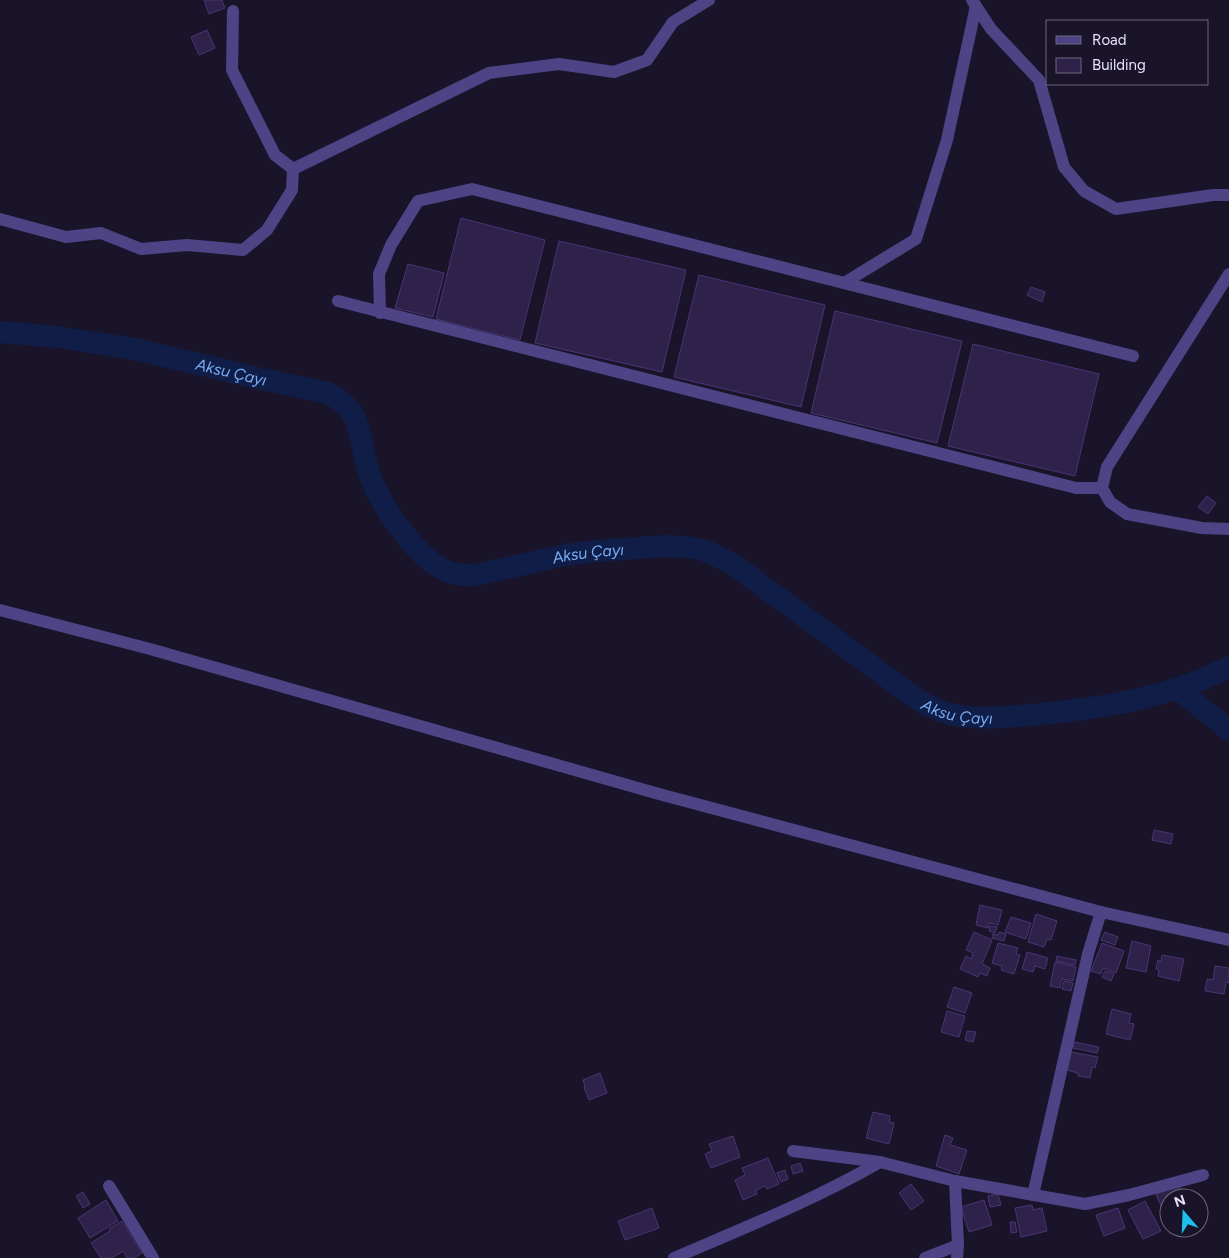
<svg xmlns="http://www.w3.org/2000/svg" width="1229" height="1258" font-family="Figtree,sans-serif">
  <rect width="100%" height="100%" fill="#1a142a"/>
  <g fill="none" stroke-linecap="round" stroke-linejoin="round">
    <g stroke="#101e47" stroke-width="22">
      <path id="s1" d="M0,332L57,337L135,349L253,377L328,393C365,411 358,440 369,473C379,503 416,558 446,571C455,575 465,575 475,575L566,555L596,551L666,546L686,547L699,549L711,553L734,565L918,700C931,708 945,714 961,716C987,720 1015,716 1041,714C1108,707 1168,698 1229,667"/>
      <path d="M1178,689L1229,730"/>
    </g>
  </g>
  <g fill="#2e214a" stroke="#493574">
    <path d="M204,0H222L225,8L209,14Z"/>
    <path d="M207,30L215,48L199,55L191,37Z"/>
    <path d="M461,218L545,240L520,340L436,319Z"/>
    <path d="M559,241L686,270L662,372L535,343Z"/>
    <path d="M408,264L444,273L433,317L395,308Z"/>
    <path d="M699,275L825,305L801,407L674,377Z"/>
    <path d="M1031,287L1045,292L1042,302L1027,295Z"/>
    <path d="M835,311L962,341L937,443L811,413Z"/>
    <path d="M973,344L1099,374L1075,476L948,446Z"/>
    <path d="M1207,496L1216,503L1208,514L1198,507Z"/>
    <path d="M1154,830L1173,834L1171,844L1152,840Z"/>
    <path d="M980,905L1002,910L998,925L989,923L988,928L976,925Z"/>
    <path d="M1036,914L1057,921L1051,940L1047,939L1044,947L1028,942Z"/>
    <path d="M1011,917L1031,923L1026,939L1005,932Z"/>
    <path d="M990,926L997,927L995,933L989,931Z"/>
    <path d="M974,932L992,940L982,964L990,968L987,976L980,973L978,977L960,969L966,956L971,959L973,953L966,950Z"/>
    <path d="M999,932L1006,934L1004,941L992,938L993,934L998,935Z"/>
    <path d="M1105,932L1118,937L1115,945L1101,940Z"/>
    <path d="M1132,941L1151,946L1146,972L1126,968Z"/>
    <path d="M998,943L1018,948L1016,954L1020,955L1014,974L1001,970L1002,966L992,963Z"/>
    <path d="M1102,943L1124,951L1116,973L1103,968L1101,974L1091,971Z"/>
    <path d="M1027,952L1048,958L1045,969L1035,966L1033,972L1022,969Z"/>
    <path d="M1162,955L1184,959L1179,981L1158,976L1159,970L1156,969L1158,960L1161,961Z"/>
    <path d="M1057,956L1076,960L1075,965L1056,961Z"/>
    <path d="M1055,962L1076,967L1073,981L1062,979L1060,988L1050,986Z"/>
    <path d="M1215,966L1229,968V983L1226,982L1224,994L1205,991L1207,979L1213,980Z"/>
    <path d="M1105,971L1114,974L1111,981L1102,977Z"/>
    <path d="M1064,981L1073,983L1071,991L1062,989Z"/>
    <path d="M954,987L972,993L965,1013L947,1007Z"/>
    <path d="M1112,1009L1131,1014L1129,1023L1134,1024L1130,1040L1106,1034Z"/>
    <path d="M947,1011L965,1016L959,1037L941,1032Z"/>
    <path d="M967,1031L976,1032L973,1042L965,1040Z"/>
    <path d="M1074,1042L1099,1047L1097,1053L1073,1048Z"/>
    <path d="M1071,1052L1098,1057L1095,1068L1092,1067L1090,1078L1078,1076V1073L1067,1070Z"/>
    <path d="M600,1073L607,1093L589,1100L584,1087L585,1086L583,1080Z"/>
    <path d="M873,1112L890,1116L889,1122L894,1123L889,1144L866,1138Z"/>
    <path d="M945,1135L953,1138L950,1145L967,1150L959,1174L936,1166Z"/>
    <path d="M733,1136L740,1157L711,1168L705,1154L712,1151L709,1144Z"/>
    <path d="M768,1158L779,1184L767,1189L765,1186L756,1190L757,1194L743,1200L735,1180L745,1175L742,1168Z"/>
    <path d="M800,1163L803,1171L793,1174L791,1166Z"/>
    <path d="M785,1170L788,1179L781,1182L777,1173Z"/>
    <path d="M911,1184L924,1201L911,1210L899,1193Z"/>
    <path d="M1179,1186L1183,1198H1169V1206L1162,1208L1156,1194Z"/>
    <path d="M83,1192L90,1204L83,1208L76,1196Z"/>
    <path d="M998,1194L1001,1205L990,1207L988,1196Z"/>
    <path d="M106,1200L118,1221L90,1238L78,1218Z"/>
    <path d="M984,1200L992,1225L969,1232L961,1207Z"/>
    <path d="M1145,1201L1161,1231L1143,1239L1128,1210Z"/>
    <path d="M1032,1205L1033,1210L1042,1208L1047,1231L1021,1237L1015,1208Z"/>
    <path d="M652,1208L659,1228L625,1240L618,1221Z"/>
    <path d="M1118,1208L1125,1228L1104,1236L1096,1215Z"/>
    <path d="M122,1221L142,1253L134,1258H127L123,1251L112,1258H101L91,1243L110,1231L109,1229Z"/>
    <path d="M1010,1222H1015L1017,1232L1011,1233Z"/>
  </g>
  <g fill="none" stroke-linecap="round" stroke-linejoin="round">
    <g stroke="#4d4385" stroke-width="12">
      <path d="M972,0L991,29L1039,80L1064,167L1084,191L1116,209L1213,195H1229"/>
      <path d="M233,11L232,70L275,155L293,169L489,73L559,64L614,72L647,60L673,22L709,0"/>
      <path d="M0,219L66,237L101,233L141,249L187,245L243,250L267,230L292,190L293,169"/>
      <path d="M1229,274L1107,467L1102,488L1110,502L1127,514L1202,528L1229,529"/>
      <path d="M844,283L916,239L947,140L976,6"/>
      <path d="M338,301L1076,488H1102"/>
      <path d="M380,313L379,274L391,245L418,201L472,189L1133,356"/>
      <path d="M0,610L150,649L659,794L1101,912L1229,940"/>
      <path d="M793,1151L880,1162L955,1181L1085,1204L1129,1195L1203,1175"/>
      <path d="M955,1181L958,1245L957,1258"/>
      <path d="M109,1186L153,1258"/>
      <path d="M1033,1195L1088,954L1101,912"/>
      <path d="M674,1258C744,1228 814,1200 880,1162"/>
      <path d="M925,1258L958,1245"/>
    </g>
  </g>
  <g text-anchor="middle" stroke-width="5" stroke-linejoin="round" paint-order="stroke">
    <g font-size="16" font-style="italic" fill="#76acf4" stroke="#1a142a">
      <text dy="6" stroke="none"><textPath href="#s1" startOffset="235">Aksu Çayı</textPath></text>
      <text dy="6" stroke="none"><textPath href="#s1" startOffset="700">Aksu Çayı</textPath></text>
      <text dy="6" stroke="none"><textPath href="#s1" startOffset="1120">Aksu Çayı</textPath></text>
    </g>
  </g>
  <rect x="1046" y="20" width="162" height="65" fill="#1a142a" stroke="#6c667e"/>
  <rect x="1056" y="36" width="25" height="8" fill="#4d4385" stroke="#6c667e"/>
  <text x="1092" y="45" font-size="15" fill="#e6e0fc">Road</text>
  <rect x="1056" y="58" width="25" height="15" fill="#2e214a" stroke="#6c667e"/>
  <text x="1092" y="70" font-size="15" fill="#e6e0fc">Building</text>
  <g transform="translate(1184 1213) rotate(341)"><circle r="24" fill="#1a142a" stroke="#6c667e"/>
  <path d="M0-4L9 19L0 12L-9 19Z" fill="#1bc0ed"/>
  <text y="-8" font-size="14" font-weight="bold" text-anchor="middle" fill="#e6e0fc">N</text>
  </g>
</svg>
